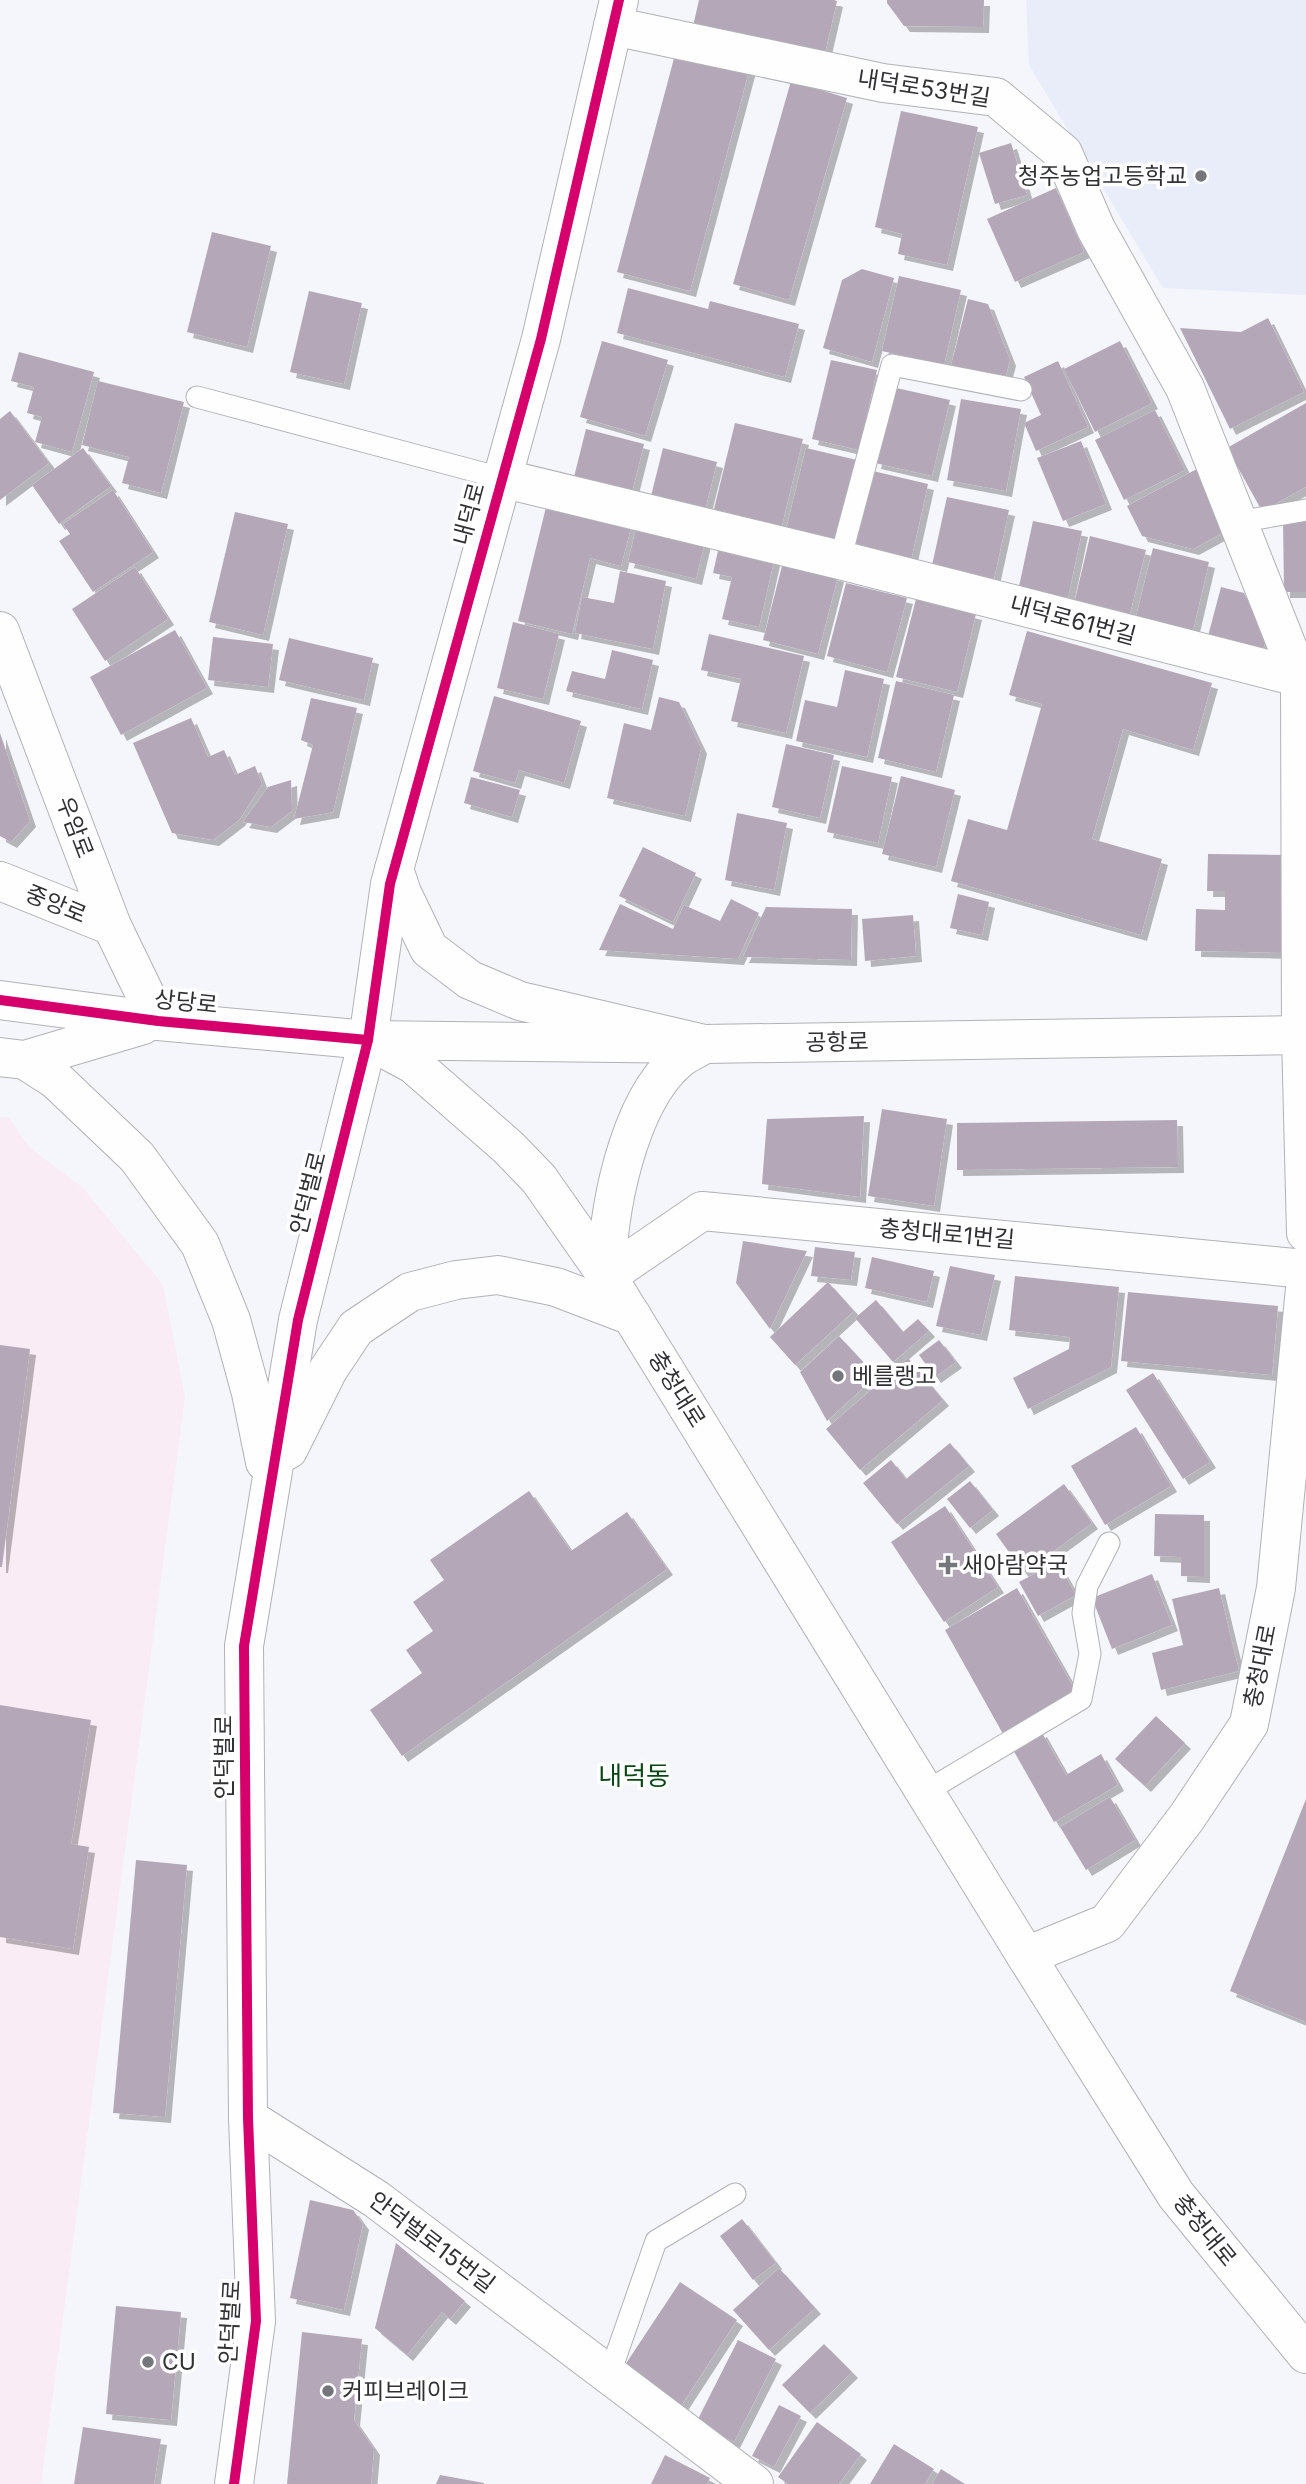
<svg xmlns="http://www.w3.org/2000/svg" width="1306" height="2484" font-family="Inter,'Noto Sans KR',sans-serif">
  <defs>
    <filter id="shadow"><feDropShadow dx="6" dy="6" stdDeviation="0" flood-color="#0004"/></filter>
  </defs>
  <rect width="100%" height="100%" fill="#f5f6fc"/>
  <path fill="#f9ecf4" d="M0,1117L9,1118L30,1148L83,1188L163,1285L185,1397L41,2484H0Z"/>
  <path fill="#e9ecf9" d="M1026,0H1306V295L1163,288L1029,65Z"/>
  <g fill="#b4a8b8" filter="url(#shadow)">
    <path d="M699,0H834L837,1L824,57L693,26Z"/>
    <path d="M887,0H984L983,27L904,26L887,3Z"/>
    <path d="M677,47L750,67L690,291L617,272Z"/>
    <path d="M791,81L847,98L789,300L733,284Z"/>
    <path d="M901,111L978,127L947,265L898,254L902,234L875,227Z"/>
    <path d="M1011,143L1027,195L995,204L979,153Z"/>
    <path d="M1056,188L1084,252L1015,282L987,219Z"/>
    <path d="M212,232L271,246L247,347L187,332Z"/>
    <path d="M862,269L894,278L872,362L823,348L842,280Z"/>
    <path d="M899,276L961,290L944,365L882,351Z"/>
    <path d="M628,288L708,309L710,301L799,324L785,377L617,333Z"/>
    <path d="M309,291L362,303L344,384L290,372Z"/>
    <path d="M968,299L988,304L1010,360L1005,379L951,365Z"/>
    <path d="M1268,318L1304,392L1230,429L1180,328L1241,332Z"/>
    <path d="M602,341L668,360L645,436L580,417Z"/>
    <path d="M1120,341L1152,403L1095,432L1064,369Z"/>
    <path d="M19,352L94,372L72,452L35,442L42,417L27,413L34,387L11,381Z"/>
    <path d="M831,360L877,370L859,450L812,439Z"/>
    <path d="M1058,361L1088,427L1036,451L1024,423L1041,415L1024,377Z"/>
    <path d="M98,381L184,402L161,493L122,483L129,457L82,445Z"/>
    <path d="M892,387L950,400L932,476L875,463Z"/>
    <path d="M961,399L1021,409L1006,491L947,480Z"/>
    <path d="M1306,403V487L1262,511L1227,448Z"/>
    <path d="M1155,410L1185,470L1124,500L1095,440Z"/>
    <path d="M10,411L49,463L0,500V419Z"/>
    <path d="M735,423L803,439L780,533L712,517Z"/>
    <path d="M586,429L644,444L632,492L574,477Z"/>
    <path d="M1081,441L1106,504L1063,521L1037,458Z"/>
    <path d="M83,448L111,486L59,524L32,485Z"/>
    <path d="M663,448L717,462L704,514L650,500Z"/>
    <path d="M806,448L857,460L838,542L786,530Z"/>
    <path d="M1197,469L1228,530L1193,549L1142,536L1127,506Z"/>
    <path d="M873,471L928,484L911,560L855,547Z"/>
    <path d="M113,490L153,552L93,592L59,541L70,534L63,524Z"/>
    <path d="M549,495L634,516L621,566L590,558L572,634L518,621Z"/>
    <path d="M947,497L1009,510L993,583L931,570Z"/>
    <path d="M235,512L288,524L263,635L209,622Z"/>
    <path d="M1283,520H1306V592H1284Z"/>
    <path d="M638,521L706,537L696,579L628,562Z"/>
    <path d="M1033,521L1082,531L1066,607L1017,596Z"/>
    <path d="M1090,536L1146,550L1128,621L1073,608Z"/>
    <path d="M720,542L775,556L759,627L722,619L732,577L713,573Z"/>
    <path d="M1153,548L1209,562L1192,635L1135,621Z"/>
    <path d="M783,562L838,576L818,654L763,640Z"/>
    <path d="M135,567L168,619L105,661L72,609Z"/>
    <path d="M620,571L666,581L653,649L575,633L582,597L614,603Z"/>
    <path d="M846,583L907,598L887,672L827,656Z"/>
    <path d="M1221,587L1244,593L1266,638L1262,655L1207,640Z"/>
    <path d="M916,599L976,614L957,692L896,677Z"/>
    <path d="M513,622L559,634L543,699L497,688Z"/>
    <path d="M175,630L207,688L121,735L90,677Z"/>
    <path d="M1027,631L1212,683L1193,750L1123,729L1092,839L1162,859L1141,935L951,881L968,819L1007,830L1042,704L1009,695Z"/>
    <path d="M709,634L804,656L786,733L731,721L741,679L701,670Z"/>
    <path d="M213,637L273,644L268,687L208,680Z"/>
    <path d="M289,638L373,658L364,700L279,680Z"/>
    <path d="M612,650L653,660L642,709L566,691L572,671L605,679Z"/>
    <path d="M845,670L884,679L867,757L796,741L805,700L837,707Z"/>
    <path d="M896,681L954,695L936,772L878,758Z"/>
    <path d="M494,696L581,721L564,783L519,770L515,783L473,771Z"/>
    <path d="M659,697L679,702L701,748L685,816L607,798L624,723L651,730Z"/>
    <path d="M311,698L357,708L333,812L294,819L313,745L301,740Z"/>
    <path d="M191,718L208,757L224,750L235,775L255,766L262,784L239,820L213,840L172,833L133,743Z"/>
    <path d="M0,733L30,821L11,842L0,836Z"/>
    <path d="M786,744L834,755L820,818L772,807Z"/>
    <path d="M842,766L892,777L878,843L827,832Z"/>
    <path d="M901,776L955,790L936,867L882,854Z"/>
    <path d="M471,777L520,790L512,817L464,803Z"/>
    <path d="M291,780L292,811L271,827L243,822L268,787Z"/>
    <path d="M737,813L787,823L774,890L725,880Z"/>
    <path d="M643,847L696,873L673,922L619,896Z"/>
    <path d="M1208,854L1292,855L1291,953L1195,951L1196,909L1225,910V891H1207Z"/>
    <path d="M958,894L989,902L982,935L950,928Z"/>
    <path d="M731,899L759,913L738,959L599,950L620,904L673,929L684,905L720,921Z"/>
    <path d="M766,907L852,909L851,960L743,957Z"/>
    <path d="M913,915L916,956L865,961L862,919Z"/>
    <path d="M882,1109L947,1119L934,1206L868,1196Z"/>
    <path d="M864,1116L860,1197L762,1184L767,1119Z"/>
    <path d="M1177,1120L1178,1167L957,1170V1123Z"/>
    <path d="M743,1241L807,1251L770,1329L736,1283Z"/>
    <path d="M815,1247L855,1252L851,1280L811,1276Z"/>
    <path d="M872,1257L934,1271L927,1302L865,1288Z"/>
    <path d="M950,1266L995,1275L981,1335L936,1326Z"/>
    <path d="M1015,1276L1119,1287L1111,1367L1028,1409L1013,1378L1069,1349L1070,1337L1009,1330Z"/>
    <path d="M828,1282L854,1311L795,1365L770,1337Z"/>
    <path d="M1128,1292L1278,1306L1272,1375L1121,1361Z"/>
    <path d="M876,1300L903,1332L918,1319L929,1331L893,1362L855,1318Z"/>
    <path d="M839,1336L876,1376L827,1421L800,1372Z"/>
    <path d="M939,1340L956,1362L935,1377L919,1355Z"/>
    <path d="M0,1345L30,1349L2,1567H0Z"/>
    <path d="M908,1358L943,1400L860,1470L826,1429Z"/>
    <path d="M1153,1373L1210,1462L1183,1479L1126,1390Z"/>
    <path d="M1136,1427L1171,1486L1105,1525L1071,1466Z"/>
    <path d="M950,1443L969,1466L897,1524L863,1483L891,1460L906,1479Z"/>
    <path d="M970,1481L993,1510L970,1528L947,1499Z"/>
    <path d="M1064,1484L1092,1523L1024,1573L996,1534Z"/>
    <path d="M529,1491L571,1551L627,1512L667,1569L402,1756L370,1710L422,1673L406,1650L433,1631L413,1602L444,1580L430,1560Z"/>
    <path d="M945,1506L998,1587L944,1622L891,1542Z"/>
    <path d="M1155,1514L1204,1515V1577L1181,1576V1557L1154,1556Z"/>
    <path d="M1057,1562L1076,1595L1038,1616L1019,1582Z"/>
    <path d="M1152,1574L1172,1625L1112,1649L1092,1598Z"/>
    <path d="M1017,1588L1076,1692L1003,1734L945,1630Z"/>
    <path d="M1219,1588L1239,1671L1161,1690L1152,1653L1183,1645L1172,1599Z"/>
    <path d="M0,1705L91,1720L71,1844L89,1847L73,1949L0,1937Z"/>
    <path d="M1156,1716L1185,1743L1145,1786L1115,1759Z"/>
    <path d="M1041,1731L1066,1775L1101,1754L1118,1785L1054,1822L1012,1748Z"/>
    <path d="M1110,1797L1135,1840L1086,1870L1060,1827Z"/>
    <path d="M1306,1799V2022L1230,1991Z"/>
    <path d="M136,1860L187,1865L165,2117L113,2113Z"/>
    <path d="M310,2200L353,2210L363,2224L344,2310L290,2298Z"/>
    <path d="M742,2219L776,2263L753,2280L720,2236Z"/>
    <path d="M396,2243L465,2301L450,2319L442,2312L407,2355L375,2328Z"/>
    <path d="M779,2268L815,2308L769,2350L733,2310Z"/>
    <path d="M680,2282L737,2320L681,2406L623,2368Z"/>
    <path d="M116,2306L181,2312L171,2420L106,2414Z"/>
    <path d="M302,2332L362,2339L354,2420L374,2449L371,2484H287Z"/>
    <path d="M738,2340L776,2359L734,2442L696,2423Z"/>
    <path d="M824,2344L852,2372L810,2413L782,2385Z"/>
    <path d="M779,2405L801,2416L774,2467L752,2456Z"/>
    <path d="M817,2422L861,2454L839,2484H788L778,2477Z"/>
    <path d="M83,2427L161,2439L154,2484H74Z"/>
    <path d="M894,2444L934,2469L925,2484H870Z"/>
    <path d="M665,2455L710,2478L707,2484H651Z"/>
    <path d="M941,2469L965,2484H932Z"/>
    <path d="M440,2475L484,2483V2484H436Z"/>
  </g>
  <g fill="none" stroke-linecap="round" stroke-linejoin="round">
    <g stroke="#b1b2b6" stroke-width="23">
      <g id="service">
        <path d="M197,397L501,478"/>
        <path d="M1238,522L1306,510"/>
        <path d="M840,560L892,365L1021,390"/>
        <path d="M925,1792L1081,1699L1090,1654L1083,1613L1087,1586L1109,1543"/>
        <path d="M609,2376L656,2241L735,2194"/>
      </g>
    </g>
    <g stroke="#b1b2b6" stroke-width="40">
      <g id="minor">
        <path d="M613,26L883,83L996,97L1063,153L1096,229L1185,388L1300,679L1301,1035L1306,1233"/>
        <path d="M501,478L840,560L1306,679"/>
        <path d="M0,881L112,926"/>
        <path d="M607,1276L702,1211L1306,1269"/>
        <path d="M1026,1956L1107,1923L1187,1817L1249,1724L1276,1588L1306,1278"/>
        <path d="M248,2118L376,2199L754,2484"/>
      </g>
    </g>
    <g stroke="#b1b2b6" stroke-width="40">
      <g id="tertiary">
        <path d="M0,631L112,926L158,1021"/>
        <path d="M394,869L402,893L429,949L470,980L520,1001L704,1044L1306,1035"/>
        <path d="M368,1040L413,1064L508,1147L539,1179L607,1276L1026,1956L1176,2195L1306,2354"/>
        <path d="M25,1060L56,1080L137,1157L200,1244L231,1320L251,1393L265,1462"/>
        <path d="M288,1450L328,1370L356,1328L410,1292L456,1280L498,1275L556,1287L632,1316"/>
        <path d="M234,2484L256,2321L248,2118L244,1646L298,1320L368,1040L390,884L541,339L619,0"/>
      </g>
    </g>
    <g stroke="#b1b2b6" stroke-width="40">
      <g id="secondary">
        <path d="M0,1000L158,1021L368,1040L704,1044"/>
        <path d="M0,1057L25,1060L143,1025"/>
        <path d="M607,1276C606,1214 628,1104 677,1061C684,1054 696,1050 704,1044"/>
      </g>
    </g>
    <use href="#service" stroke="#fefeff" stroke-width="21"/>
    <use href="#minor" stroke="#fefeff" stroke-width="38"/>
    <use href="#tertiary" stroke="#fefeff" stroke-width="38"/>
    <use href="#secondary" stroke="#fefeff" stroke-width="38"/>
    <g stroke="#fff" stroke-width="15">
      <g id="cycleway">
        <path d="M0,1000L158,1021L368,1040"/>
        <path d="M234,2484L256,2321L248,2118L244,1646L298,1320L368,1040L390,884L541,339L619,0"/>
      </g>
    </g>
    <use href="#cycleway" stroke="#d6006c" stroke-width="10"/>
  </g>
  <g fill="#75767b" stroke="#fff" stroke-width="2.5">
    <circle cx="1201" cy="176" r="7"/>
    <circle cx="838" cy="1376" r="7"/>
    <path d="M944.5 1554.5h7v7h7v7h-7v7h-7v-7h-7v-7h7z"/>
    <circle cx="148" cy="2362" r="7"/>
    <circle cx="328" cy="2391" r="7"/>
  </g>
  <g text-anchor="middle" stroke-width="7" stroke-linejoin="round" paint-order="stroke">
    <g font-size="23" fill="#303135" stroke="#fff">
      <text transform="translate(924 88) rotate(9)" y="8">내덕로53번길</text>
      <text transform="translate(469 514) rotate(-75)" y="8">내덕로</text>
      <text transform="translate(1073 620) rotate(15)" y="8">내덕로61번길</text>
      <text transform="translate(75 827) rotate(69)" y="8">우암로</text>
      <text transform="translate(56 904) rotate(22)" y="8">중앙로</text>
      <text transform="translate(186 1002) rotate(6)" y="8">상당로</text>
      <text transform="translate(837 1042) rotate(-1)" y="8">공항로</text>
      <text transform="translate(308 1193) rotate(-76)" y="8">안덕벌로</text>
      <text transform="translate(947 1234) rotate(5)" y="8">충청대로1번길</text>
      <text transform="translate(677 1389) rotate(58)" y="8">충청대로</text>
      <text transform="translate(1260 1666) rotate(-79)" y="8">충청대로</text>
      <text transform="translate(224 1757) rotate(-90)" y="8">안덕벌로</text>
      <text transform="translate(1205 2230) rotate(51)" y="8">충청대로</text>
      <text transform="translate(432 2242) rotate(37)" y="8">안덕벌로15번길</text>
      <text transform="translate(230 2322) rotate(-87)" y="8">안덕벌로</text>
    </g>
    <g font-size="23" fill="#303135" stroke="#fff" text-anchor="start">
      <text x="1187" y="184" text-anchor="end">청주농업고등학교</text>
      <text x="852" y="1384">베를랭고</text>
      <text x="962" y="1573">새아람약국</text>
      <text x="162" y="2370">CU</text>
      <text x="342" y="2399">커피브레이크</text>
    </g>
    <g font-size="26" fill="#074715" stroke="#fff">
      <text x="634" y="1785">내덕동</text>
    </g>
  </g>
</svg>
